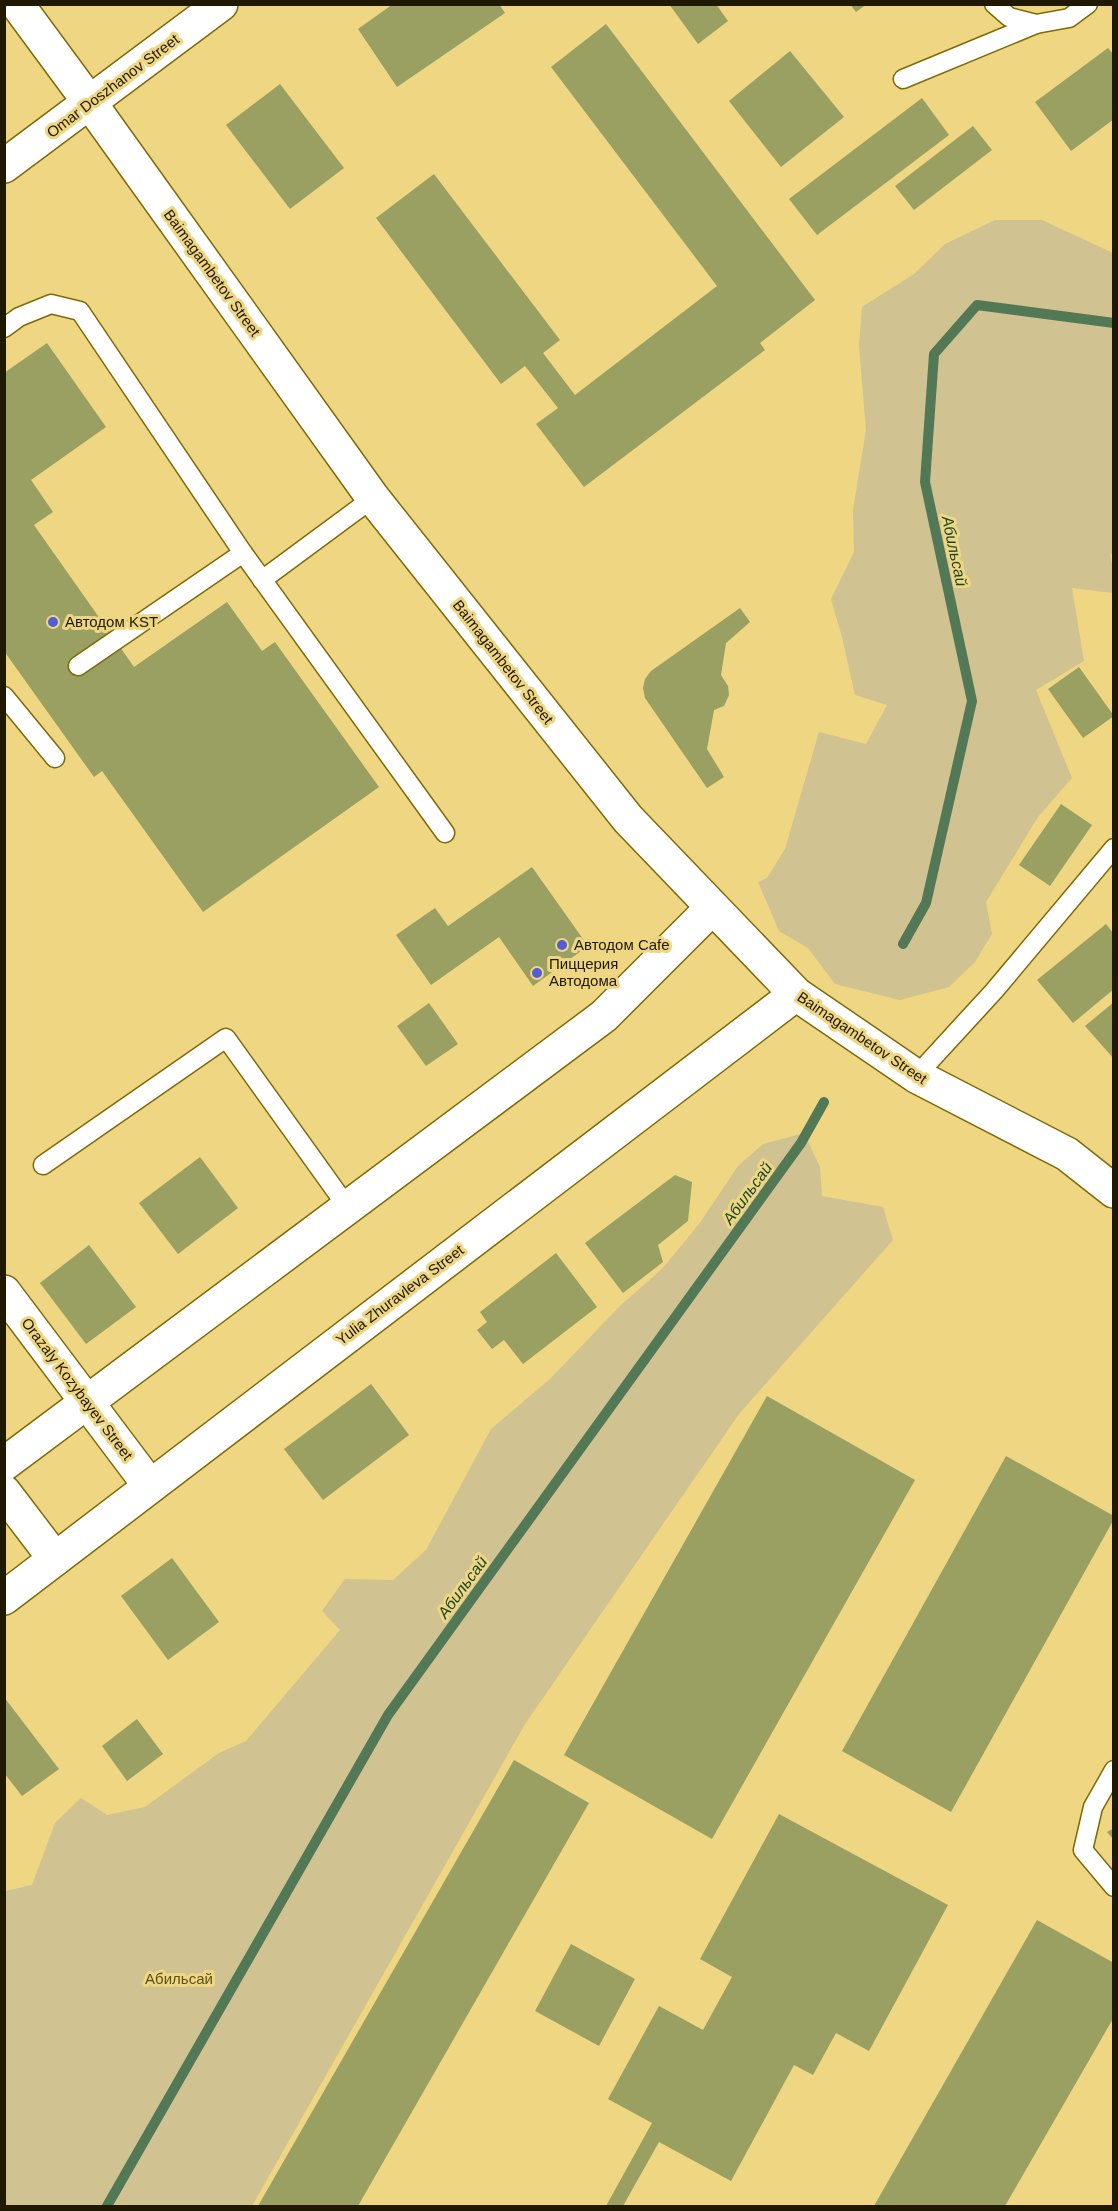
<svg xmlns="http://www.w3.org/2000/svg" width="1118" height="2211" font-family="Arial,sans-serif">
  <rect width="100%" height="100%" fill="#eed682"/>
  <g fill="#d0c291">
    <path d="M995,220H1042L1113,253L1114,552L1110,555L1113,569V593L1072,588L1084,661L1036,690L1072,778L1038,817L986,902L992,934L975,962L949,987L900,1000L835,984L808,948L779,931L758,882L767,878L785,849L819,732L866,744L887,705L855,695L842,637L831,599L854,552L853,510L866,430L859,346L862,307L914,274L945,244Z"/>
    <path d="M804,1133L820,1167L822,1196L883,1207L893,1240L739,1414L525,1724L252,2206H5V1891L32,1885L55,1823L81,1798L107,1815L145,1807L219,1753L246,1741L340,1630L322,1611L345,1579L393,1580L426,1550L491,1429L550,1379L620,1306L663,1268L699,1224L738,1166L763,1144Z"/>
  </g>
  <g fill="none" stroke-linecap="round" stroke-linejoin="round">
    <g stroke="#527856" stroke-width="10">
      <path d="M903,944L926,903L972,701L925,482L934,354L977,305L1114,323"/>
      <path d="M107,2206L388,1715L801,1143L824,1102"/>
    </g>
  </g>
  <g fill="#99a062">
    <path d="M393,4H499L505,13L397,87L358,29Z"/>
    <path d="M669,4H716L728,21L698,44Z"/>
    <path d="M850,4H867L856,12Z"/>
    <path d="M606,24L815,300L760,343L765,350L584,487L536,424L558,408L525,366L501,384L376,218L434,174L560,340L543,353L575,395L717,286L551,67Z"/>
    <path d="M1108,48L1114,55V119L1071,151L1035,102Z"/>
    <path d="M790,51L844,117L781,167L729,101Z"/>
    <path d="M280,84L344,168L290,209L226,125Z"/>
    <path d="M922,98L949,135L817,235L789,199Z"/>
    <path d="M973,126L992,150L914,210L895,186Z"/>
    <path d="M47,343L106,427L31,480L53,512L34,525L134,667L227,602L262,651L275,642L379,787L203,912L102,771L94,777L4,651V373Z"/>
    <path d="M740,608L750,622L726,643L721,675L728,686L729,695L724,706L714,710L707,749L724,777L707,788L645,698L643,688L645,679L651,671Z"/>
    <path d="M1079,667L1114,716L1083,738L1048,689Z"/>
    <path d="M1061,804L1092,825L1050,886L1019,865Z"/>
    <path d="M532,867L588,946L533,986L499,937L431,985L396,935L435,908L448,926Z"/>
    <path d="M1106,924L1114,934V989L1073,1023L1037,980Z"/>
    <path d="M1114,1002V1059L1085,1026Z"/>
    <path d="M429,1003L458,1044L426,1066L397,1026Z"/>
    <path d="M200,1157L238,1208L178,1254L139,1203Z"/>
    <path d="M675,1175L692,1182L688,1221L658,1245L663,1262L623,1293L585,1243Z"/>
    <path d="M89,1245L136,1307L86,1344L40,1283Z"/>
    <path d="M556,1253L597,1307L523,1364L504,1340L492,1349L477,1330L487,1322L480,1312Z"/>
    <path d="M371,1384L409,1435L323,1500L284,1449Z"/>
    <path d="M767,1396L915,1480L712,1839L564,1755Z"/>
    <path d="M1006,1456L1114,1516V1519L951,1812L842,1751Z"/>
    <path d="M172,1558L219,1622L168,1660L121,1596Z"/>
    <path d="M4,1697L59,1769L22,1796L4,1773Z"/>
    <path d="M137,1719L163,1754L127,1781L102,1746Z"/>
    <path d="M514,1760L589,1803L358,2206H258Z"/>
    <path d="M779,1814L948,1905L869,2051L836,2033L813,2075L794,2065L731,2181L659,2142L623,2206H606L652,2123L608,2099L659,2006L703,2030L732,1977L700,1959Z"/>
    <path d="M1114,1828V1840L1107,1832Z"/>
    <path d="M1037,1920L1114,1963V2017L1005,2206H874Z"/>
    <path d="M571,1944L635,1979L599,2046L535,2011Z"/>
  </g>
  <g fill="none" stroke-linecap="round" stroke-linejoin="round">
    <g stroke="#806a06" stroke-width="21">
      <g id="service">
        <path d="M994,4L1009,17L1036,24L1069,18L1088,4"/>
        <path d="M903,79L1036,24"/>
        <path d="M4,328L19,317L51,304L80,311L243,553L445,833"/>
        <path d="M262,580L373,498"/>
        <path d="M78,666L243,553"/>
        <path d="M4,696L55,758"/>
        <path d="M916,1076L994,991L1114,848"/>
        <path d="M43,1165L226,1038L348,1208"/>
        <path d="M1114,1770L1093,1807L1083,1850L1114,1887"/>
      </g>
    </g>
    <g stroke="#806a06" stroke-width="36">
      <g id="minor">
        <path d="M4,1292L150,1486"/>
        <path d="M4,1464L604,1016L712,908"/>
        <path d="M4,1492L55,1559"/>
        <path d="M4,1598L796,994"/>
      </g>
    </g>
    <g stroke="#806a06" stroke-width="36">
      <path id="tertiary" d="M4,166L221,4"/>
    </g>
    <g stroke="#806a06" stroke-width="36">
      <path id="secondary" d="M17,4L90,103L373,498L628,819L796,994L916,1076L1067,1154L1114,1191"/>
    </g>
    <use href="#service" stroke="#fff" stroke-width="18"/>
    <use href="#minor" stroke="#fff" stroke-width="33"/>
    <use href="#tertiary" stroke="#fff" stroke-width="33"/>
    <use href="#secondary" stroke="#fff" stroke-width="33"/>
  </g>
  <g fill="#515ed4" stroke="#eed682" stroke-width="2">
    <circle cx="53" cy="622" r="6"/>
    <circle cx="562" cy="945" r="6"/>
    <circle cx="537" cy="973" r="6"/>
  </g>
  <g text-anchor="middle" stroke-width="6" stroke-linejoin="round" paint-order="stroke">
    <g font-size="15" fill="#201901" stroke="#eed682">
      <text transform="translate(113 86) rotate(-37)" y="5">Omar Doszhanov Street</text>
      <text transform="translate(212 273) rotate(54)" y="5">Baimagambetov Street</text>
      <text transform="translate(503 662) rotate(52)" y="5">Baimagambetov Street</text>
      <text transform="translate(862 1038) rotate(34)" y="5">Baimagambetov Street</text>
      <text transform="translate(400 1295) rotate(-37)" y="5">Yulia Zhuravleva Street</text>
      <text transform="translate(77 1389) rotate(53)" y="5">Orazaly Kozybayev Street</text>
    </g>
    <g font-size="15" fill="#201901" stroke="#eed682" text-anchor="start">
      <text x="65" y="627">Автодом KST</text>
      <text x="574" y="950">Автодом Cafe</text>
      <text x="549" y="969">Пиццерия<tspan x="549" dy="17">Автодома</tspan></text>
    </g>
    <g font-size="15" fill="#5d501f" stroke="#eed682">
      <text x="179" y="1984">Абильсай</text>
    </g>
    <g font-size="16" font-style="italic" fill="#19462b" stroke="#eed682">
      <text transform="translate(955 551) rotate(78)" y="6">Абильсай</text>
      <text transform="translate(747 1193) rotate(-54)" y="6">Абильсай</text>
      <text transform="translate(462 1587) rotate(-54)" y="6">Абильсай</text>
    </g>
  </g>
  <rect width="1118" height="2211" fill="none" stroke="#201901" stroke-width="12"/>
</svg>
